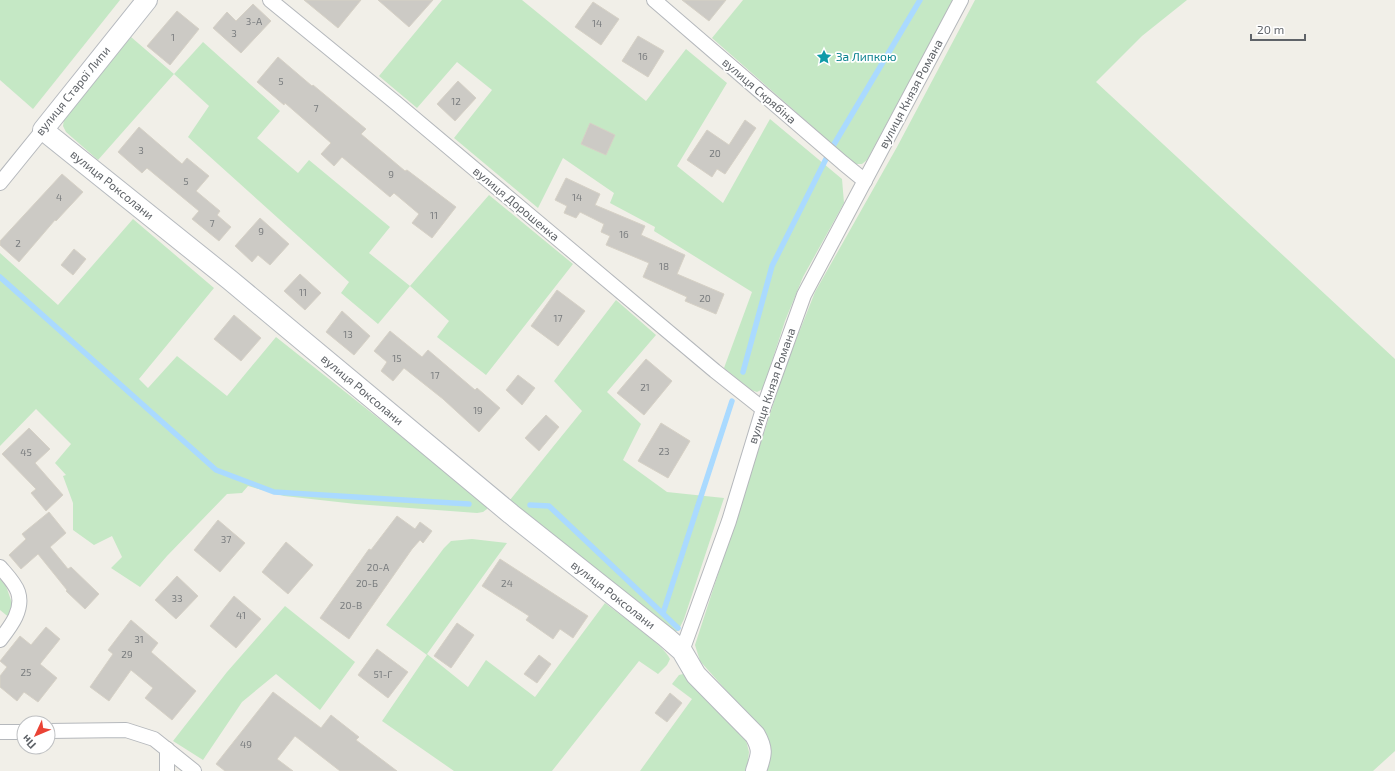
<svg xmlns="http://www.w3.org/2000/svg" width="1395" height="771" font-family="'Exo 2',sans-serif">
  <rect width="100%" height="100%" fill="#f1efe8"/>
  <g fill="#c5e8c5">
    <path d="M0,0H120L33,109L0,80Z"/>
    <path d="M442,0H522L646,101L686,49L727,83L677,166L723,203L770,119L842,179L844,203L803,277L785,321L763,389L757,392L751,390L724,368L752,292L654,231L655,227L610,203L614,193L563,158L538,208L454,138L492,90L457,62L417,108L379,76Z"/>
    <path d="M743,0H953L867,160L862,164H855L712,38Z"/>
    <path d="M975,0H1187L1142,36L1096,82L1395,359V751L1373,771H765L766,735L700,661L695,645L785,368L815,292L897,147Z"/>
    <path d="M131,37L174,74L203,42L280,111L257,138L298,173L309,160L390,227L369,253L410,286L489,195L573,264L486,375L437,337L449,321L410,286L378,324L341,293L349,282L188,137L209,106L174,74L98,160L66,132L63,126L64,119Z"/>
    <path d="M133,219L214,288L139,379L148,388L177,356L227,396L276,337L484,502L487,505V509L483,512L477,513L356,504L284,496L248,486L242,493L227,494L167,556L140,587L111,568L122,557L112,536L94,545L73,530V503L63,476L66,475L55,463L71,444L36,409L0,446V253L58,305Z"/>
    <path d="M616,300L656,335L607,392L641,424L623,460L667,492L724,498L684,619L678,631L672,632L510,500L582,411L554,381Z"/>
    <path d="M472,539L507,543L427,654L468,687L486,660L535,697L605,603C620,615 663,644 670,659L667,665L658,674L639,661L552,771H454L382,721L427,655L386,625L444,548L451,541Z"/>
    <path d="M0,579L6,586L13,606L11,619L0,610Z"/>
    <path d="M285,606L355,662L320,710L276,674L242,702L203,760L173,741L227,672Z"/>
    <path d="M683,674L746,740L749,752L747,771H640L692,699L672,684L679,675Z"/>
  </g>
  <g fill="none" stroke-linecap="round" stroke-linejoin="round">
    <g stroke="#aadaff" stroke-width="5.5">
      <path d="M0,277L216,470L274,492L469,504"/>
      <path d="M743,372L772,266L830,151L920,0"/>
      <path d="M530,505L549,506L678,628"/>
      <path d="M663,613L732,401"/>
    </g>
  </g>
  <g fill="#cccac5" stroke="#d6d1c6">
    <path d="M304,0H361L338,28Z"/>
    <path d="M378,0H433L409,27Z"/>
    <path d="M682,0H726L709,21Z"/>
    <path d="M593,2L619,19L601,45L575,27Z"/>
    <path d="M253,4L271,21L241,53L213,28L227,12L236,21Z"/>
    <path d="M177,11L199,29L170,65L147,46Z"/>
    <path d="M638,36L664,51L648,77L622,61Z"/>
    <path d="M278,57L312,86L313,85L366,129L361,134L405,171L407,170L456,207L432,238L412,223L419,214L394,193L390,197L342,157L334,166L321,154L331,143L285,103L284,105L257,82Z"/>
    <path d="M458,81L476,98L455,121L437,104Z"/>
    <path d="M745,120L756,128L725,174L717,169L712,177L687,160L707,130L729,145Z"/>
    <path d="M590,123L615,135L606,155L581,144Z"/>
    <path d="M139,127L182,164L187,158L209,176L196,191L220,211L217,215L231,227L219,241L192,219L199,211L147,168L142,173L118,152Z"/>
    <path d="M62,174L83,192L56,221L55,220L19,262L0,245V241Z"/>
    <path d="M566,178L600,194L595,205L645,226L641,235L685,255L677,274L724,294L716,314L685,301L687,297L643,277L649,263L606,245L610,236L601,232L604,224L580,212L576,218L564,213L567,206L555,200Z"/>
    <path d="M260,218L289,244L270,265L258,255L252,262L235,246Z"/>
    <path d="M74,249L86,259L73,275L61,265Z"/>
    <path d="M300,274L321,293L305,310L284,291Z"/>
    <path d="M557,290L585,311L558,346L531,326Z"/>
    <path d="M342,311L370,336L354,355L326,332Z"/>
    <path d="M234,315L261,338L241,361L214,339Z"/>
    <path d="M390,331L422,357L428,350L475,390L477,388L500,408L479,432L443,399L404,368L393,381L381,371L387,362L374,351Z"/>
    <path d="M646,359L672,381L644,415L617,393Z"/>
    <path d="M518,375L535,388L522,405L506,390Z"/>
    <path d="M546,415L559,427L539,451L525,438Z"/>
    <path d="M661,423L690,441L668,478L638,461Z"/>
    <path d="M29,428L50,449L35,463L63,495L46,511L31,493L36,489L2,454Z"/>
    <path d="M49,512L66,533L50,547L68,569L71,567L99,594L85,609L66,591L67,590L38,554L21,569L9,555L26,539L22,534Z"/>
    <path d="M397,516L415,529L420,522L432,531L423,543L420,540L412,549L349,639L320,618L369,549L371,550Z"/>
    <path d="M218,520L245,543L220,572L194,550Z"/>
    <path d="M286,542L313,565L288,594L262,572Z"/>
    <path d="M500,559L588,616L573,638L560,629L553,639L526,620L529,616L482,586Z"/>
    <path d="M177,576L198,596L176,619L155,600Z"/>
    <path d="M234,596L261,619L236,648L210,626Z"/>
    <path d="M131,620L158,643L151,652L196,691L172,720L145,698L153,688L131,670L109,701L90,687L113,654L108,650Z"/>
    <path d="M457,623L474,635L451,668L434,656Z"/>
    <path d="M46,627L60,639L40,664L57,678L38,702L24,692L17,701L0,687V676L7,667L0,661L20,636L31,645Z"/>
    <path d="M377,649L408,672L388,698L358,675Z"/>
    <path d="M539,655L551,664L537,683L524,674Z"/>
    <path d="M273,692L321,728L331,715L359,737L356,740L397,771H340L295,736L277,759L293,771H225L216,764Z"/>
    <path d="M670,693L682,703L667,722L655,713Z"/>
  </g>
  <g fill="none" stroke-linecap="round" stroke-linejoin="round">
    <g stroke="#b5b8bc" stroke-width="16">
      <g id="street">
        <path d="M270,0L396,103L715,371L763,409"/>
        <path d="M654,0L843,163L865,181"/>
        <path d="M0,183L43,130"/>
        <path d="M0,567C6,574 15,583 18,592C24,610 10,627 0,640"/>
        <path d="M682,651L729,521L763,409L804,295L961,0"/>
        <path d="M48,731L126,730L154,739L194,771"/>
        <path d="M0,732H24"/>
        <path d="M167,771V749"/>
      </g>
    </g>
    <g stroke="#b6babf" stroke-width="22">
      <path id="secondary" d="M147,0L43,130L230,280L511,514L666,637L682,651L696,675L755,735C764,751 761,755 756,771"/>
    </g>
    <use href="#street" stroke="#fff" stroke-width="14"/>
    <use href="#secondary" stroke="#fff" stroke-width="20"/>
  </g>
  <defs>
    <g id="sight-bare" transform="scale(1.2)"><path d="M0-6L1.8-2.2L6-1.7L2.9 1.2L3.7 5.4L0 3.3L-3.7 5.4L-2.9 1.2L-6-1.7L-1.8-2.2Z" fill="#0f9aa8" stroke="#fff" stroke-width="2.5" paint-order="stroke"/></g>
  </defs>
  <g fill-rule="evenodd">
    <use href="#sight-bare" x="824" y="57"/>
  </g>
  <g text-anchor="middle" stroke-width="3.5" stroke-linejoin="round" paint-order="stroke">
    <g font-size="10" fill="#7a7d7f">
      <text x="254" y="25">3-А</text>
      <text x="597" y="27">14</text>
      <text x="234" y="37">3</text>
      <text x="173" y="41">1</text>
      <text x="643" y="60">16</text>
      <text x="281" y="85">5</text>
      <text x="456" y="105">12</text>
      <text x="316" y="112">7</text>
      <text x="141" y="154">3</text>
      <text x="715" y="157">20</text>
      <text x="391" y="178">9</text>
      <text x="186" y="185">5</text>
      <text x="59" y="201">4</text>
      <text x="577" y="201">14</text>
      <text x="434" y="219">11</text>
      <text x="212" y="227">7</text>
      <text x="261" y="235">9</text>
      <text x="624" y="238">16</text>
      <text x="18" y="247">2</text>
      <text x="664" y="270">18</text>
      <text x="303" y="296">11</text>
      <text x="705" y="302">20</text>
      <text x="558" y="322">17</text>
      <text x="348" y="338">13</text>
      <text x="397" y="362">15</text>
      <text x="435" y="379">17</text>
      <text x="645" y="391">21</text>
      <text x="478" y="414">19</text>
      <text x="664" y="455">23</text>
      <text x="26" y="456">45</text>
      <text x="226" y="543">37</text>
      <text x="378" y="571">20-А</text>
      <text x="367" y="587">20-Б</text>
      <text x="507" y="587">24</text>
      <text x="177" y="602">33</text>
      <text x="351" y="609">20-В</text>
      <text x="241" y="619">41</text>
      <text x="139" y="643">31</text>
      <text x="127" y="658">29</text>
      <text x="26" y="676">25</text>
      <text x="383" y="678">51-Г</text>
      <text x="246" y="748">49</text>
    </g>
    <g font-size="12" fill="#0d838f" stroke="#fff" text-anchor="start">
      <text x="836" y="61">За Липкою</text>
    </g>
    <g font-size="12" fill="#5f6368" stroke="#fff">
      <text transform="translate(73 91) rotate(-51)" y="4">вулиця Старої Липи</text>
      <text transform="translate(759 91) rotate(41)" y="4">вулиця Скрябіна</text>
      <text transform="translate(911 94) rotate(-62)" y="4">вулиця Князя Романа</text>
      <text transform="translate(112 185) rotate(39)" y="4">вулиця Роксолани</text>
      <text transform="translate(516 204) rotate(40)" y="4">вулиця Дорошенка</text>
      <text transform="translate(772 386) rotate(-71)" y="4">вулиця Князя Романа</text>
      <text transform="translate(362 390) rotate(40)" y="4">вулиця Роксолани</text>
      <text transform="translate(613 595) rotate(38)" y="4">вулиця Роксолани</text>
    </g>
  </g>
  <g transform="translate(36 735) rotate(226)"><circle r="19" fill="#ffffff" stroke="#bfc1c3"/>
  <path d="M0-3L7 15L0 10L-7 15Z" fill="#ea4335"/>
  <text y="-6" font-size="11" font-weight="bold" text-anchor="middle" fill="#5f6368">Пн</text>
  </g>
  <path d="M1251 34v6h54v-6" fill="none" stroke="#5f6368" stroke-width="2"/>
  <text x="1257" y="34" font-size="12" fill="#5f6368" stroke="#ffffff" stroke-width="3" paint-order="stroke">20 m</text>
</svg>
